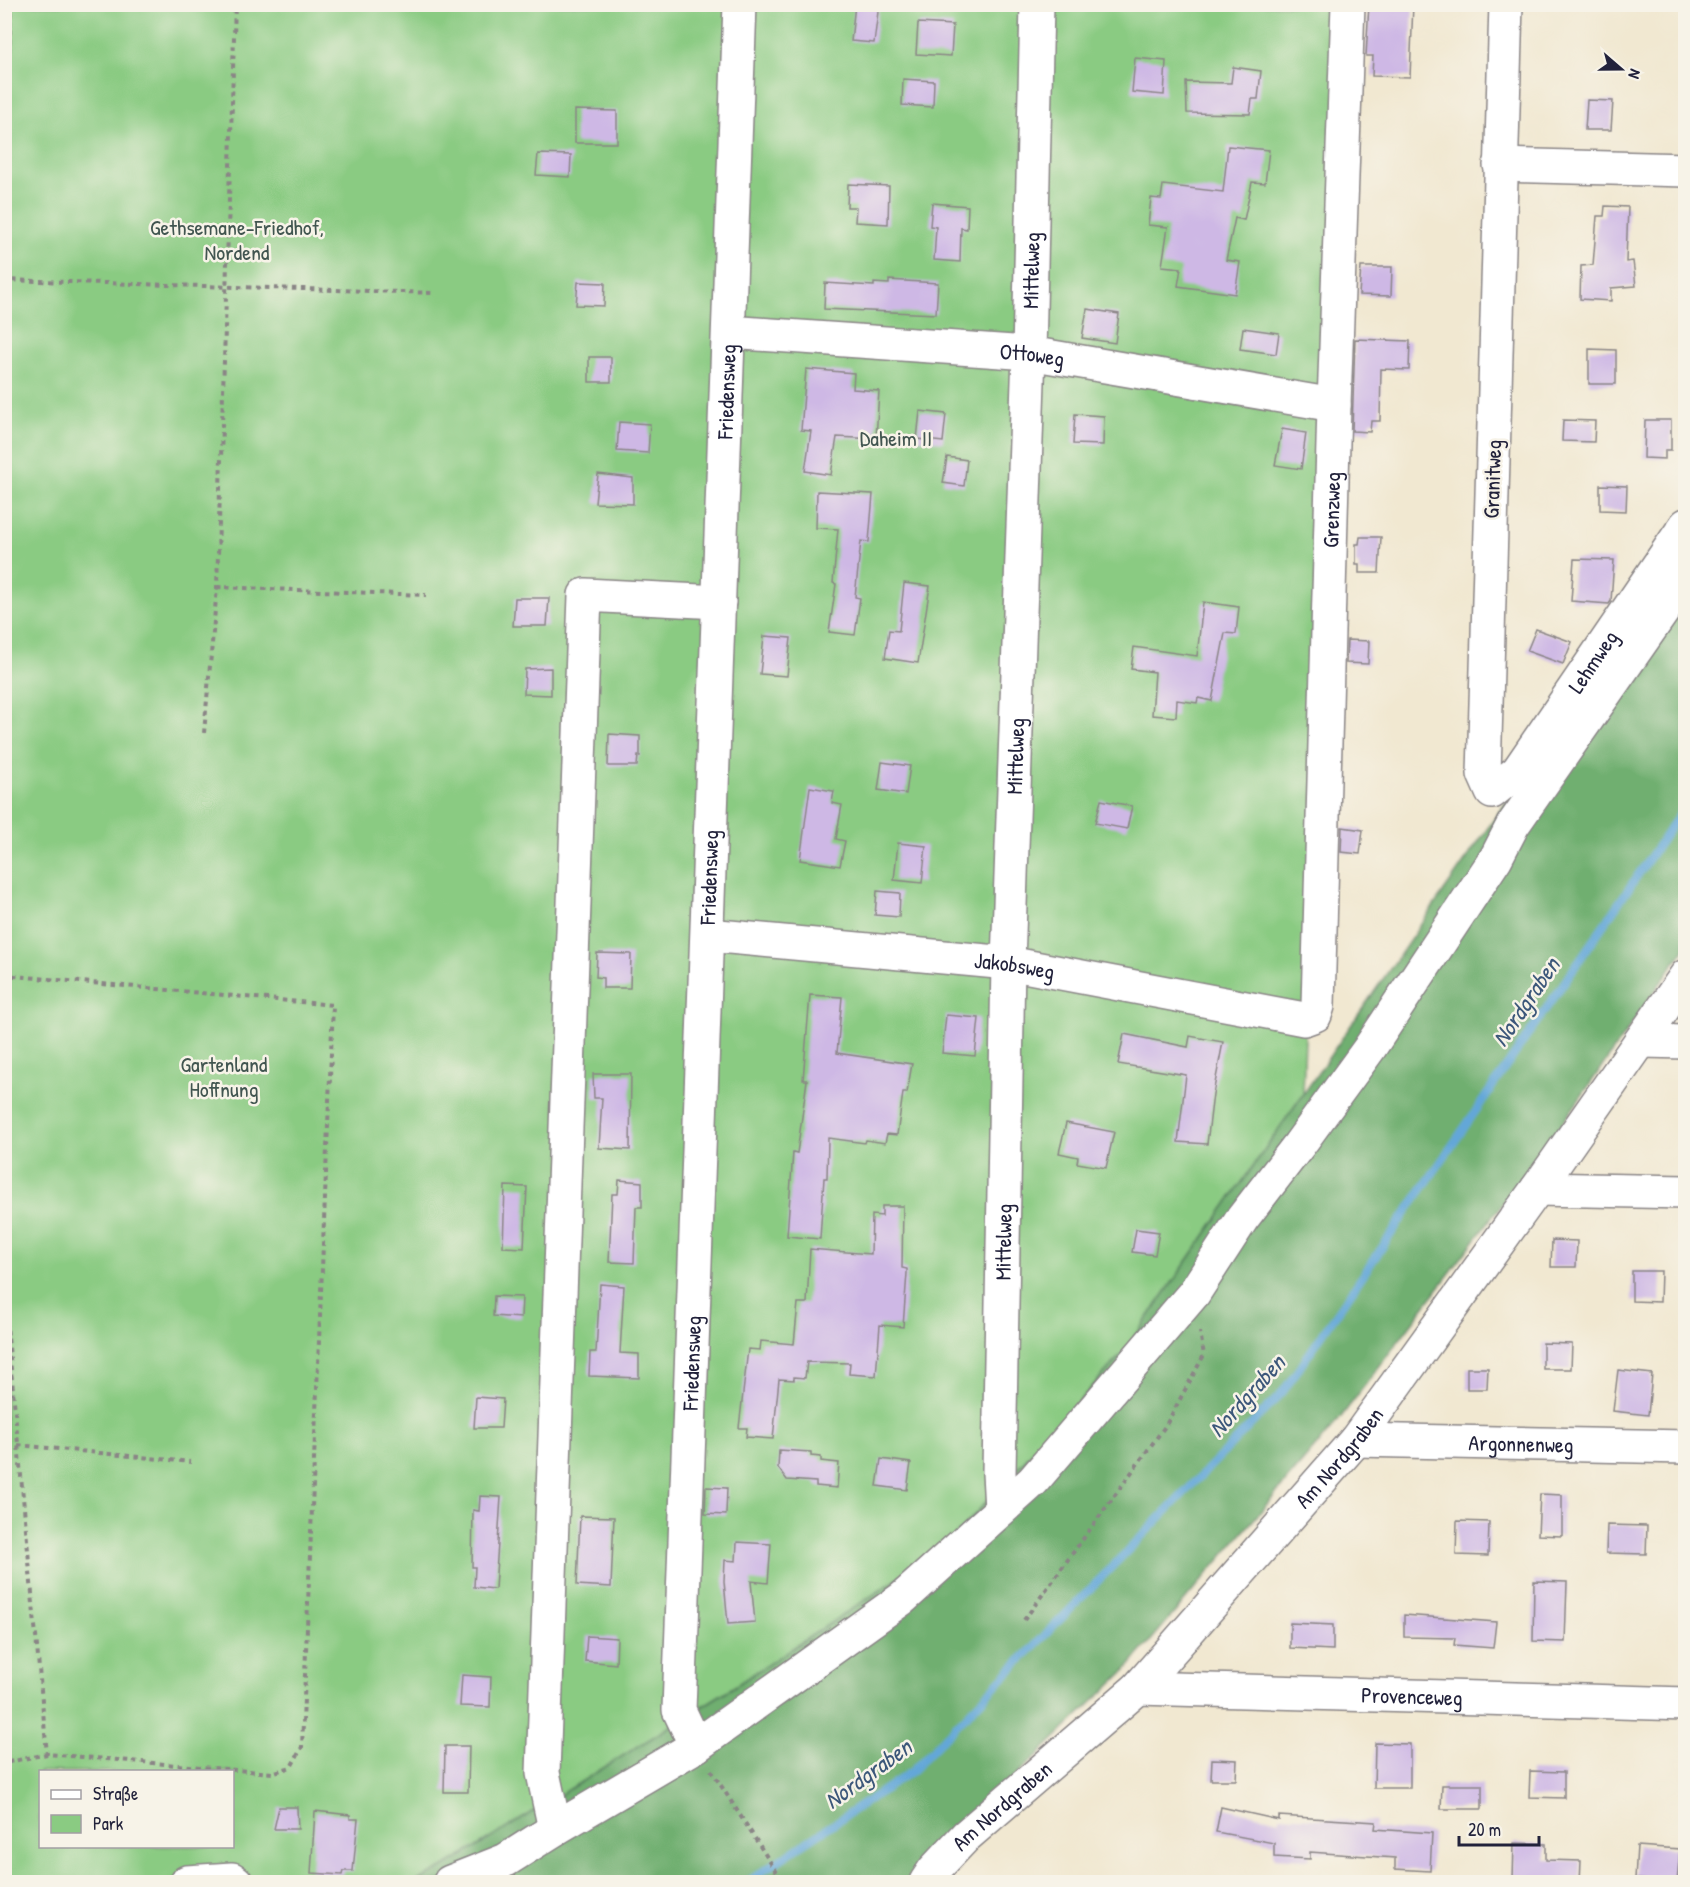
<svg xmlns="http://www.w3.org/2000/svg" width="1690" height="1887" font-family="'Patrick Hand',sans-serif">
  <rect width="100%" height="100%" fill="#f7f3e8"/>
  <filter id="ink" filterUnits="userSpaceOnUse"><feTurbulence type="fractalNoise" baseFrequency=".0167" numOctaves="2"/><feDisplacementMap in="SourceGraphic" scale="12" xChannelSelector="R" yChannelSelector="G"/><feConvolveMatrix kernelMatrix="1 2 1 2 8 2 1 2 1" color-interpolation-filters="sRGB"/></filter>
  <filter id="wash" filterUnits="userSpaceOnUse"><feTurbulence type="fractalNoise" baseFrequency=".008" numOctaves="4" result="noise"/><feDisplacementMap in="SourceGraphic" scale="24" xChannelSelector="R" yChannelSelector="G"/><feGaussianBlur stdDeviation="1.35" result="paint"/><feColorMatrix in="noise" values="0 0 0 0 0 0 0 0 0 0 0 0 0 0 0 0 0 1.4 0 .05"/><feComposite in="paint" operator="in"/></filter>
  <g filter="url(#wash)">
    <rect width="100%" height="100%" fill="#f1e8d1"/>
    <path fill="#8acb82" stroke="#56765e" stroke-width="1.5" fill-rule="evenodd" d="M5,5H1342L1303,1094L1125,1351L943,1549L735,1686L443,1868L416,1882H5ZM40,1772H232V1846H40Z"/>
    <path fill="#6faf70" stroke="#486856" stroke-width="1.5" d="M1685,531V948L1555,1134L1341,1417L1125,1671L961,1829L917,1881L899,1882H416L443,1868L735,1686L943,1549L1125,1351L1612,649Z"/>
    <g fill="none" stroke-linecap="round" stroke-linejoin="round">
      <path stroke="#63a7d8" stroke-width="8" d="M747,1882L912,1771L1282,1393L1686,805"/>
    </g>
    <g id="blocks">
      <g fill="#ceb8e5">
        <path d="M855,4H879L874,43L851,41Z"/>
        <path d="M1369,4H1413L1410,77L1372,76L1373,56H1366Z"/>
        <path d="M918,23L953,25L951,56L916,54Z"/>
        <path d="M1135,58L1166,61L1164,95L1132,92Z"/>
        <path d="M1233,67L1261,71L1258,99H1252L1250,114L1187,113L1186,82L1231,83Z"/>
        <path d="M903,79L934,81L933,107L902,105Z"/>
        <path d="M1587,100L1613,101L1611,130H1585Z"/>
        <path d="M575,110L617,111V143H575Z"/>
        <path d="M1228,146L1269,150L1265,183L1252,182L1244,220L1235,218L1226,260L1240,262L1235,294L1178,286L1181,268L1162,266L1168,227L1148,225L1151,198L1161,199L1163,185L1223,192Z"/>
        <path d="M538,154L571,155L570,177L536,175Z"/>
        <path d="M848,184L889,186L888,224L855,222L856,207H847Z"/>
        <path d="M932,203L968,206L967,229L961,228L960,262L934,260L936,227L930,226Z"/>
        <path d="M1605,206L1628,207L1626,262L1633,261L1636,286L1611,288V301L1580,299L1581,266L1593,265L1597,216H1604Z"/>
        <path d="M1361,267H1392L1391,296L1359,295Z"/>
        <path d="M889,280L938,283L936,314L824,309L825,283L874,286V283L889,284Z"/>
        <path d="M578,282L605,283L604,306L576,305Z"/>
        <path d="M1087,309L1119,314L1115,343L1082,338Z"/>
        <path d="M1243,328L1279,333L1276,354L1240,349Z"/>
        <path d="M1355,339L1410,341L1409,370L1381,369L1380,421H1371L1370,432L1352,431Z"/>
        <path d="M1589,349L1616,350V384H1589Z"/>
        <rect x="589" y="357" width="22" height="25"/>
        <path d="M806,369L854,373L853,389L879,391L876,439L837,437L831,475L805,471L811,431L801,430Z"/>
        <path d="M920,411L946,414L943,442L917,439Z"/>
        <path d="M1075,414L1104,416L1103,445L1073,444Z"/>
        <path d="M1563,420L1595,421L1594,442L1562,441Z"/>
        <path d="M1645,420H1671V450H1665V459L1644,458Z"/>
        <path d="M619,422L650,424L648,453L617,451Z"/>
        <path d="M1282,429L1306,433L1301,469L1275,465Z"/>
        <path d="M947,457L967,460L964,486L943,483Z"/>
        <path d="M598,474L633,478V504L595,503Z"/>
        <path d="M1600,485L1627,486L1626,511L1600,510Z"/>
        <path d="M817,491L873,494L869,542L861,541L855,597L860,598L855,635L829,632L836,584L833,583L838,529L816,528Z"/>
        <path d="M1360,537H1381L1379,573H1359V564H1356V544H1359Z"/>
        <path d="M1574,559L1614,560L1611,601L1609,604L1571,601Z"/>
        <path d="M904,583L930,586L918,663L885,658L889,630L899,631Z"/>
        <path d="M515,598H549L547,626H513Z"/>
        <path d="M1203,602L1239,607L1236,634L1225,633L1212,701L1198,698L1197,703L1177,700L1176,717L1152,715L1155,672L1131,669L1134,647L1197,656Z"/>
        <path d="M1536,629L1572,642L1563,664L1527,651Z"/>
        <path d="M764,636L791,638L787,676L760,674Z"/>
        <path d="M1347,640L1369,641L1368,664L1346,663Z"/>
        <path d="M551,668V695L524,694L525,669Z"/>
        <path d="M609,734L640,736V756H638L637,766H608Z"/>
        <path d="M882,762L910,766L906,794L878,790Z"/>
        <path d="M810,787L834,791L832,803L842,805L836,839L845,841L840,866L800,860Z"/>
        <path d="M1101,800L1132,806L1127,829L1095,823Z"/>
        <path d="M1342,827L1363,830L1360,854L1341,852Z"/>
        <path d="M898,843L926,846L922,883L894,880Z"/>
        <path d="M877,891L900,893L899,917L875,915Z"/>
        <path d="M597,953L631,954L630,988H603V978L596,977Z"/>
        <path d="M810,995L842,997L837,1053L912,1064L907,1093H903L897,1135L887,1134L885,1143L866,1140L865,1143L828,1138L827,1178H824L820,1239L787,1236L793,1152L797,1153L807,1080H803Z"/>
        <path d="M946,1015L979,1018L975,1056L942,1053Z"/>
        <path d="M1124,1034L1188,1047L1190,1036L1223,1042L1213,1094L1207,1144L1178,1142L1186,1075L1118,1064Z"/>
        <path d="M593,1074H631L630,1150L599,1148L602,1098H594Z"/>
        <path d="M1066,1123L1114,1132L1106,1168L1077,1163L1078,1157L1059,1153Z"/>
        <path d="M619,1180L642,1182V1207H636L634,1263L609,1262L612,1194H618Z"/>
        <path d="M505,1186L527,1187L524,1248L503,1247Z"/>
        <path d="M882,1206H903L902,1268L907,1269V1273L903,1327L880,1325L876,1376L849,1374L850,1363L807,1362L805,1378L794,1377V1380L779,1379L773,1439L746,1437L747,1428H739L748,1349L760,1350L761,1341L794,1344L798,1303H807L810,1249L871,1254L872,1215L882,1216Z"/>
        <path d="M1136,1229L1159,1232L1155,1255L1132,1252Z"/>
        <path d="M1552,1240L1577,1241L1576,1267H1551Z"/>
        <path d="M1632,1271H1661L1660,1302L1632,1301Z"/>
        <path d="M600,1284L624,1286L620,1353L639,1354V1378L589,1376L590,1352H596Z"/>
        <path d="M494,1296L522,1297L521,1318L493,1316Z"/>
        <path d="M1543,1343L1572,1344L1571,1369H1543Z"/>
        <path d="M1467,1368H1488L1487,1389H1467Z"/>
        <path d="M1618,1370L1652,1374L1648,1415L1613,1411Z"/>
        <path d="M476,1397L503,1399L501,1428H474Z"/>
        <path d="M779,1450L811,1452V1456L821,1457V1461L839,1463L837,1488L816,1486V1482L787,1480L778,1468Z"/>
        <path d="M881,1459L911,1463L907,1490L877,1486Z"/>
        <path d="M706,1487L727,1488L726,1515L705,1514Z"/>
        <path d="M1540,1494L1562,1495V1536L1538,1535Z"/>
        <path d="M480,1496L501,1497L495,1589L474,1587L475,1567H472L473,1510L479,1511Z"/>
        <path d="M580,1516L614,1517L611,1587L577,1585Z"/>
        <path d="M1457,1521L1489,1522L1488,1556L1456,1555Z"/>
        <path d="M1607,1525L1647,1526L1646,1554L1606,1553Z"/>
        <path d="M737,1542L771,1544L768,1583L751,1581L755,1622L728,1624L724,1581L725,1560L736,1561Z"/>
        <path d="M1534,1581L1567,1582L1565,1642L1533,1641Z"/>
        <path d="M1404,1615L1496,1622L1493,1648L1454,1645L1455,1638L1404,1637Z"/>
        <path d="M1290,1623L1333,1625V1650L1290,1648Z"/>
        <path d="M587,1636L617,1638L616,1664L585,1661Z"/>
        <path d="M462,1675L491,1677L490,1707L460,1706Z"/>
        <path d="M1375,1743L1410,1744V1788H1374Z"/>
        <path d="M445,1746H469L468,1792H444Z"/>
        <path d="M1212,1759L1237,1760L1236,1780H1211Z"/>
        <path d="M1530,1771L1564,1772V1798L1529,1797Z"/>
        <path d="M1442,1785H1482V1809H1441Z"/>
        <path d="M279,1807H297L298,1829H274Z"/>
        <path d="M1221,1807L1279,1820V1816L1376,1822L1375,1829L1432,1833L1430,1871L1395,1869V1858L1310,1852V1859L1274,1857V1843L1216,1832Z"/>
        <path d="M315,1811L350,1815V1819H358L353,1871H343L342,1875L311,1873Z"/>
        <path d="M1514,1843L1546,1844V1860L1581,1861L1580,1882L1513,1880Z"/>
        <path d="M1637,1846L1680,1849L1677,1882L1635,1879Z"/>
      </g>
    </g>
  </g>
  <g filter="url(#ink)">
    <use href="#blocks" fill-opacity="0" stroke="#8a8586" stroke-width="1.5"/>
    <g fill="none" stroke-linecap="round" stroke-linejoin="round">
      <g stroke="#8a8586" stroke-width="36">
        <g id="minor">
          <path id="s1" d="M1506,4L1484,774L1492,792L1518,771L1686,525"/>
          <path d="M1500,165L1686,170"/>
          <path id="s2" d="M729,332L1029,353L1334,405"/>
          <path id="s3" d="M708,935L1008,963L1304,1019L1315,1015L1318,1006L1334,405L1348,4"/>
          <path d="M1642,1041L1686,1042"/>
          <path d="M1537,1189L1686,1192"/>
          <path id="s4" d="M1356,1440L1686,1447"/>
          <path id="s5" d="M1001,1509L999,1473L1008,963L1029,353L1037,4"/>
          <path id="s6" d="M1138,1688L1686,1704"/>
          <path id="s7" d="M696,1746L679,1710L740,4"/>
          <path d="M555,1829L543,1773L585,595L719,602"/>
          <path d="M187,1882L232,1879L236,1882"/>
          <path d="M450,1882L506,1860L555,1829L696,1746L903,1598L1033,1481L1194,1293L1242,1219L1299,1145L1369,1049L1496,858L1513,825L1686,578"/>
          <path id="s8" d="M926,1882L934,1870L966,1836L1138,1688L1356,1440L1537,1189L1686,976"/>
        </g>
      </g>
      <g stroke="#8a8586" stroke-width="4" stroke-dasharray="4.5 4.5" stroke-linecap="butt">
        <path d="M4,187L11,4"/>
        <path d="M4,280L435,293"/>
        <path d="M217,587L426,595"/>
        <path d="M204,733L217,587L235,4"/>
        <path d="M4,975L333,1005L302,1747L291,1767L272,1773L47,1754L4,1763"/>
        <path d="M4,1294L47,1754"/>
        <path d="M18,1445L191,1462"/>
        <path d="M1024,1620L1166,1425L1204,1355L1200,1332"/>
        <path d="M711,1770L783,1882"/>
      </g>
      <use href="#minor" stroke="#fff" stroke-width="33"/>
    </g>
  </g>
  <g text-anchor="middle" stroke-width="5" stroke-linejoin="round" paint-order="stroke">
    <g font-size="22" fill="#415550" stroke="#f7f3e8">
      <text x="237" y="235">Gethsemane-Friedhof,<tspan x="237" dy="25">Nordend</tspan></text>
      <text x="896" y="446">Daheim II</text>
      <text x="224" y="1072">Gartenland<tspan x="224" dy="25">Hoffnung</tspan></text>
    </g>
    <g font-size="22" fill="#22223b" stroke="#f7f3e8">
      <text dy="8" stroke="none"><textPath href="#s5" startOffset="1239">Mittelweg</textPath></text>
      <text dy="8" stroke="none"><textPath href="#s2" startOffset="304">Ottoweg</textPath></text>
      <text dy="8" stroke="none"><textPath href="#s7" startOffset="1359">Friedensweg</textPath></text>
      <text transform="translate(1492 479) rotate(-88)" y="8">Granitweg</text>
      <text dy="8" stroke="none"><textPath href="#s3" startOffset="1120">Grenzweg</textPath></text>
      <text dy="8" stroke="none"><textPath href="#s1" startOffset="956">Lehmweg</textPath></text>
      <text dy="8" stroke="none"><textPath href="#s5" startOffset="753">Mittelweg</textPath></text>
      <text dy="8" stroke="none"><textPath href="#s7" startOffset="873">Friedensweg</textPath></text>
      <text dy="8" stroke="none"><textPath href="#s3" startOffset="308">Jakobsweg</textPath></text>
      <text dy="8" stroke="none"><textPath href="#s5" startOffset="267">Mittelweg</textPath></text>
      <text dy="8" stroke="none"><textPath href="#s7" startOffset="387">Friedensweg</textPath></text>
      <text dy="8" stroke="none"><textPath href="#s4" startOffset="165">Argonnenweg</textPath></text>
      <text dy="8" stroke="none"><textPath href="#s8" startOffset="594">Am Nordgraben</textPath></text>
      <text dy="8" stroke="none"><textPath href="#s6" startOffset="274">Provenceweg</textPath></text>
      <text dy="8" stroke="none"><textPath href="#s8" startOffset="108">Am Nordgraben</textPath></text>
    </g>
    <g font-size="24" font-style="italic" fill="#3c577a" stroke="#f7f3e8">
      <text transform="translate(1526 1002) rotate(-56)" y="8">Nordgraben</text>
      <text transform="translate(1247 1396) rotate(-48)" y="8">Nordgraben</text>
      <text transform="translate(868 1774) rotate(-36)" y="8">Nordgraben</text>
    </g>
  </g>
  <rect width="1690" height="1887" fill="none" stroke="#f7f3e8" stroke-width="24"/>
  <rect x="39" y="1770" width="195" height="78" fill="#f7f3e8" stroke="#a29fa3" stroke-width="1.5"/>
  <rect x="51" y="1790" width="30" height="9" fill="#ffffff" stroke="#a29fa3" stroke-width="1.5"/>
  <text x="93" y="1800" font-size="18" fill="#22223b">Straße</text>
  <rect x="51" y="1815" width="30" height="18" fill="#8acb82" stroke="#a29fa3" stroke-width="1.5"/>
  <text x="93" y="1830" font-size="18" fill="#22223b">Park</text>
  <g transform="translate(1621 69) rotate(110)" stroke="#f7f3e8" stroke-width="4.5" paint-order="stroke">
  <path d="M0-4.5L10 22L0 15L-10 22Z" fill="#22223b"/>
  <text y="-9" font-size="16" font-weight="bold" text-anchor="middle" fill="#22223b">N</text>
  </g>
  <path d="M1459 1836v9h80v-9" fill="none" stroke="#22223b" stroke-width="3"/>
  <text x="1468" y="1836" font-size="18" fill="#22223b" stroke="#f7f3e8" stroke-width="4.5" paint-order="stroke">20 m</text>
</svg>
